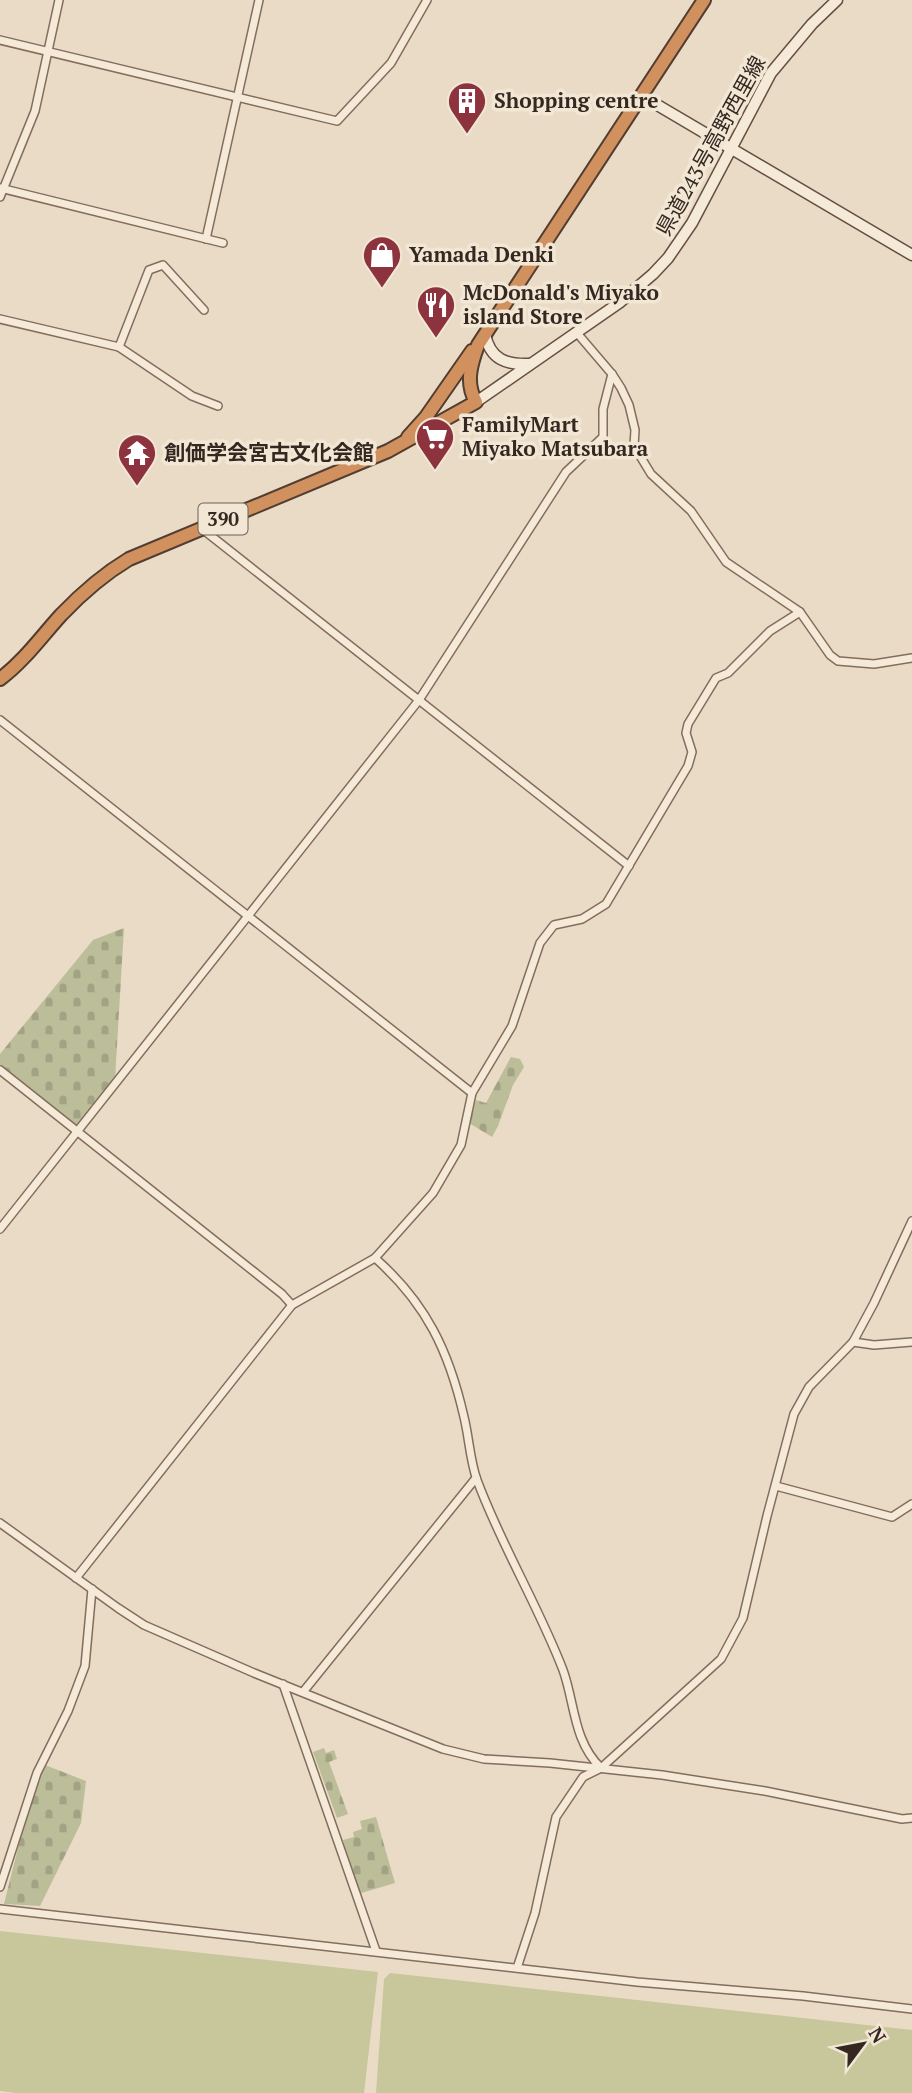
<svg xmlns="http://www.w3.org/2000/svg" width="912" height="2093" font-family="'PT Serif','Noto Sans JP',serif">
  <defs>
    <pattern id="cemetery-stones" width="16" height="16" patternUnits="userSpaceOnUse" patternTransform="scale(1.75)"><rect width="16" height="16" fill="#bcbd99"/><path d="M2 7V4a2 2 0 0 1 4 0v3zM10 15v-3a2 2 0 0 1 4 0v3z" fill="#a2a284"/></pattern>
  </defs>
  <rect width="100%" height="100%" fill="#eadbc6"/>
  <g fill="#c7c79b">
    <path d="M0,1931L378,1972L364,2093H16L0,2091Z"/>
    <path d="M390,1973L912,2030V2093H376L384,1979Z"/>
  </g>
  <g fill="url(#cemetery-stones)">
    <path d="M124,928L115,1079L76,1128L0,1066V1054L93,940Z"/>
    <path d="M511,1057L520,1059L524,1067L513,1085L498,1126L492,1137L469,1123L476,1100L486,1103Z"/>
    <path d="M324,1748L326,1753L334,1750L337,1759L329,1762L348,1814L337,1818L313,1752Z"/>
    <path d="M45,1765L86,1781L81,1823L40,1906L4,1904L23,1828Z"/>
    <path d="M376,1817L395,1883L358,1894L343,1840L354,1837L353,1832L362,1829L360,1821Z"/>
  </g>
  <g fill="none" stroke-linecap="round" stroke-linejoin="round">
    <g stroke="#836d5d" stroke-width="10">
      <g id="street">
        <path d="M0,40L337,121L391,63L427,0"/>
        <path d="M0,188L223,243"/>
        <path d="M0,197L35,111L59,0"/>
        <path d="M206,239L259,0"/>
        <path d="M0,319L119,347L149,270L163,265L204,310"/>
        <path d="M577,333L612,374L621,388L629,405L635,430L634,446L651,474L691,511L726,562L800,612L830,655L838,661L874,664L912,658"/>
        <path d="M119,347L192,396L218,406"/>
        <path d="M201,528L629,866"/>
        <path d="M0,720L472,1093"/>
        <path d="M0,1070L282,1294L292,1305"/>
        <path d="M0,1229L419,700L566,472L603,437V409L612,374"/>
        <path d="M375,1258C426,1303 449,1351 464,1417C469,1437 470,1461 477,1480C501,1545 538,1605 563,1670C575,1703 573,1741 601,1768"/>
        <path d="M853,1342L874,1345L912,1342"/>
        <path d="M776,1486L892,1517L912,1504"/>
        <path d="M0,1523L118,1608L144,1625L254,1673L443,1749L484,1759L550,1763L662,1775L765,1791L902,1819L912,1818"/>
        <path d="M76,1578L292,1305L375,1258L433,1193L461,1145L472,1093L512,1026L540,943L554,925L582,919L606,904L688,766L692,752L686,733L688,724L716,678L728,673L770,631L800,612"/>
        <path d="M283,1684L376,1951"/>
        <path d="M303,1692L476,1478"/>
        <path d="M0,1887L37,1773L68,1711L85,1666L92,1589"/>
        <path d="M0,1909L637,1982L803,1996L912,2009"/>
        <path d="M517,1968L535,1913L556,1817L583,1777L601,1768L721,1659L743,1618L767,1516L794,1414L809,1387L853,1342L874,1303L912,1221"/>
      </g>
    </g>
    <g stroke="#654f41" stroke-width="13">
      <g id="secondary">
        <path d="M642,96L912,255"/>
        <path d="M485,334C490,360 507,365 530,364"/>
        <path d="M476,402L619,303L653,274L668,258L692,223L771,73L812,24L837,0"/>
      </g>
    </g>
    <g stroke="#523d31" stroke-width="16">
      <g id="highway">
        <path d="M408,437L426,417L472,351"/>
        <path d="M0,679C24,661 41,637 61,615C81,594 104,574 129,559L388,451L476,402C465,383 471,364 478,345L704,0"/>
      </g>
    </g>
    <use href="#street" stroke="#f5e9d8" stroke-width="7"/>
    <use href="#secondary" stroke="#f5e9d8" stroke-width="10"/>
    <use href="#highway" stroke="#d1915f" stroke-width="12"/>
  </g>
  <defs>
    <g id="building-pin" transform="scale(2.0125)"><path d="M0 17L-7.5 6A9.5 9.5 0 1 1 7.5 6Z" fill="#8c333e" stroke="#f2e6d5"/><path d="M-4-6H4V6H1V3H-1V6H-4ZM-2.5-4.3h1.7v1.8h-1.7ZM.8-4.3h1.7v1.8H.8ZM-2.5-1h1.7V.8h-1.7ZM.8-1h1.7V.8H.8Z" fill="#fff"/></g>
    <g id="shop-pin" transform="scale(2.0125)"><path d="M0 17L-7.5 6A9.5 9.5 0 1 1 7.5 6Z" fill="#8c333e" stroke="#f2e6d5"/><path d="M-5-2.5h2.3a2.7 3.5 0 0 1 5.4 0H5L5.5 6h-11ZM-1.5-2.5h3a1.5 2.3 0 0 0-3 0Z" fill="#fff"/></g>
    <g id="restaurant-pin" transform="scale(2.0125)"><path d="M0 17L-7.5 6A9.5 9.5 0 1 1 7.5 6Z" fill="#8c333e" stroke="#f2e6d5"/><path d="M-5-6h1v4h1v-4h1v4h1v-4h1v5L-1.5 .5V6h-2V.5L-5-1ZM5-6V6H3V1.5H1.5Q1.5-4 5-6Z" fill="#fff"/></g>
    <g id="supermarket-pin" transform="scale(2.0125)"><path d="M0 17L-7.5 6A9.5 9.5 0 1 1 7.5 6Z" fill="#8c333e" stroke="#f2e6d5"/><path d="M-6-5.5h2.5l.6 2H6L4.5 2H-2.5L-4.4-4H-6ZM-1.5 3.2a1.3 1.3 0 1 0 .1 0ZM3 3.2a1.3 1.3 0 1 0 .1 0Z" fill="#fff"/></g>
    <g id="temple-pin" transform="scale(2.0125)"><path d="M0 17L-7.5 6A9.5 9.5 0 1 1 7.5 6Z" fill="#8c333e" stroke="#f2e6d5"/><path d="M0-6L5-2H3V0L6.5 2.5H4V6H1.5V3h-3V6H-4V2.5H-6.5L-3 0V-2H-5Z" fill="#fff"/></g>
  </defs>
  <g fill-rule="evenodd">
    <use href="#building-pin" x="467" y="101"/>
    <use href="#shop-pin" x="382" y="255"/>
    <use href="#restaurant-pin" x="436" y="305"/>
    <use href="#supermarket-pin" x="435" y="437"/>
    <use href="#temple-pin" x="137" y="453"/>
  </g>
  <g text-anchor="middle" stroke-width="7" stroke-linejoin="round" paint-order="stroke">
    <rect fill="#f2e6d5" stroke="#6e6156" stroke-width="2" x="198.5" y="503.5" width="49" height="31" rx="5"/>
    <g font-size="19" font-weight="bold" fill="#352820">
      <text x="223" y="526">390</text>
    </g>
    <g font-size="21" font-weight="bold" fill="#352820" stroke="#f2e6d5" text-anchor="start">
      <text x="494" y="108">Shopping centre</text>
      <text x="409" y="262">Yamada Denki</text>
      <text x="463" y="300">McDonald's Miyako<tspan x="463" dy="24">island Store</tspan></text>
      <text x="462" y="432">FamilyMart<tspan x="462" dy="24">Miyako Matsubara</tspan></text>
      <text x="164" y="460">創価学会宮古文化会館</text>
    </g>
    <g font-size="21" fill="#352820" stroke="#f2e6d5">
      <text transform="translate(711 146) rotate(-61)" y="7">県道243号高野西里線</text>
    </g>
  </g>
  <g transform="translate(863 2044) rotate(58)" stroke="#f2e6d5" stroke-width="5" paint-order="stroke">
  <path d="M0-5L12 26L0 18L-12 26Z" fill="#352820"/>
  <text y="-10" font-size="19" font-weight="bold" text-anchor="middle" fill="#352820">N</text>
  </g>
</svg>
